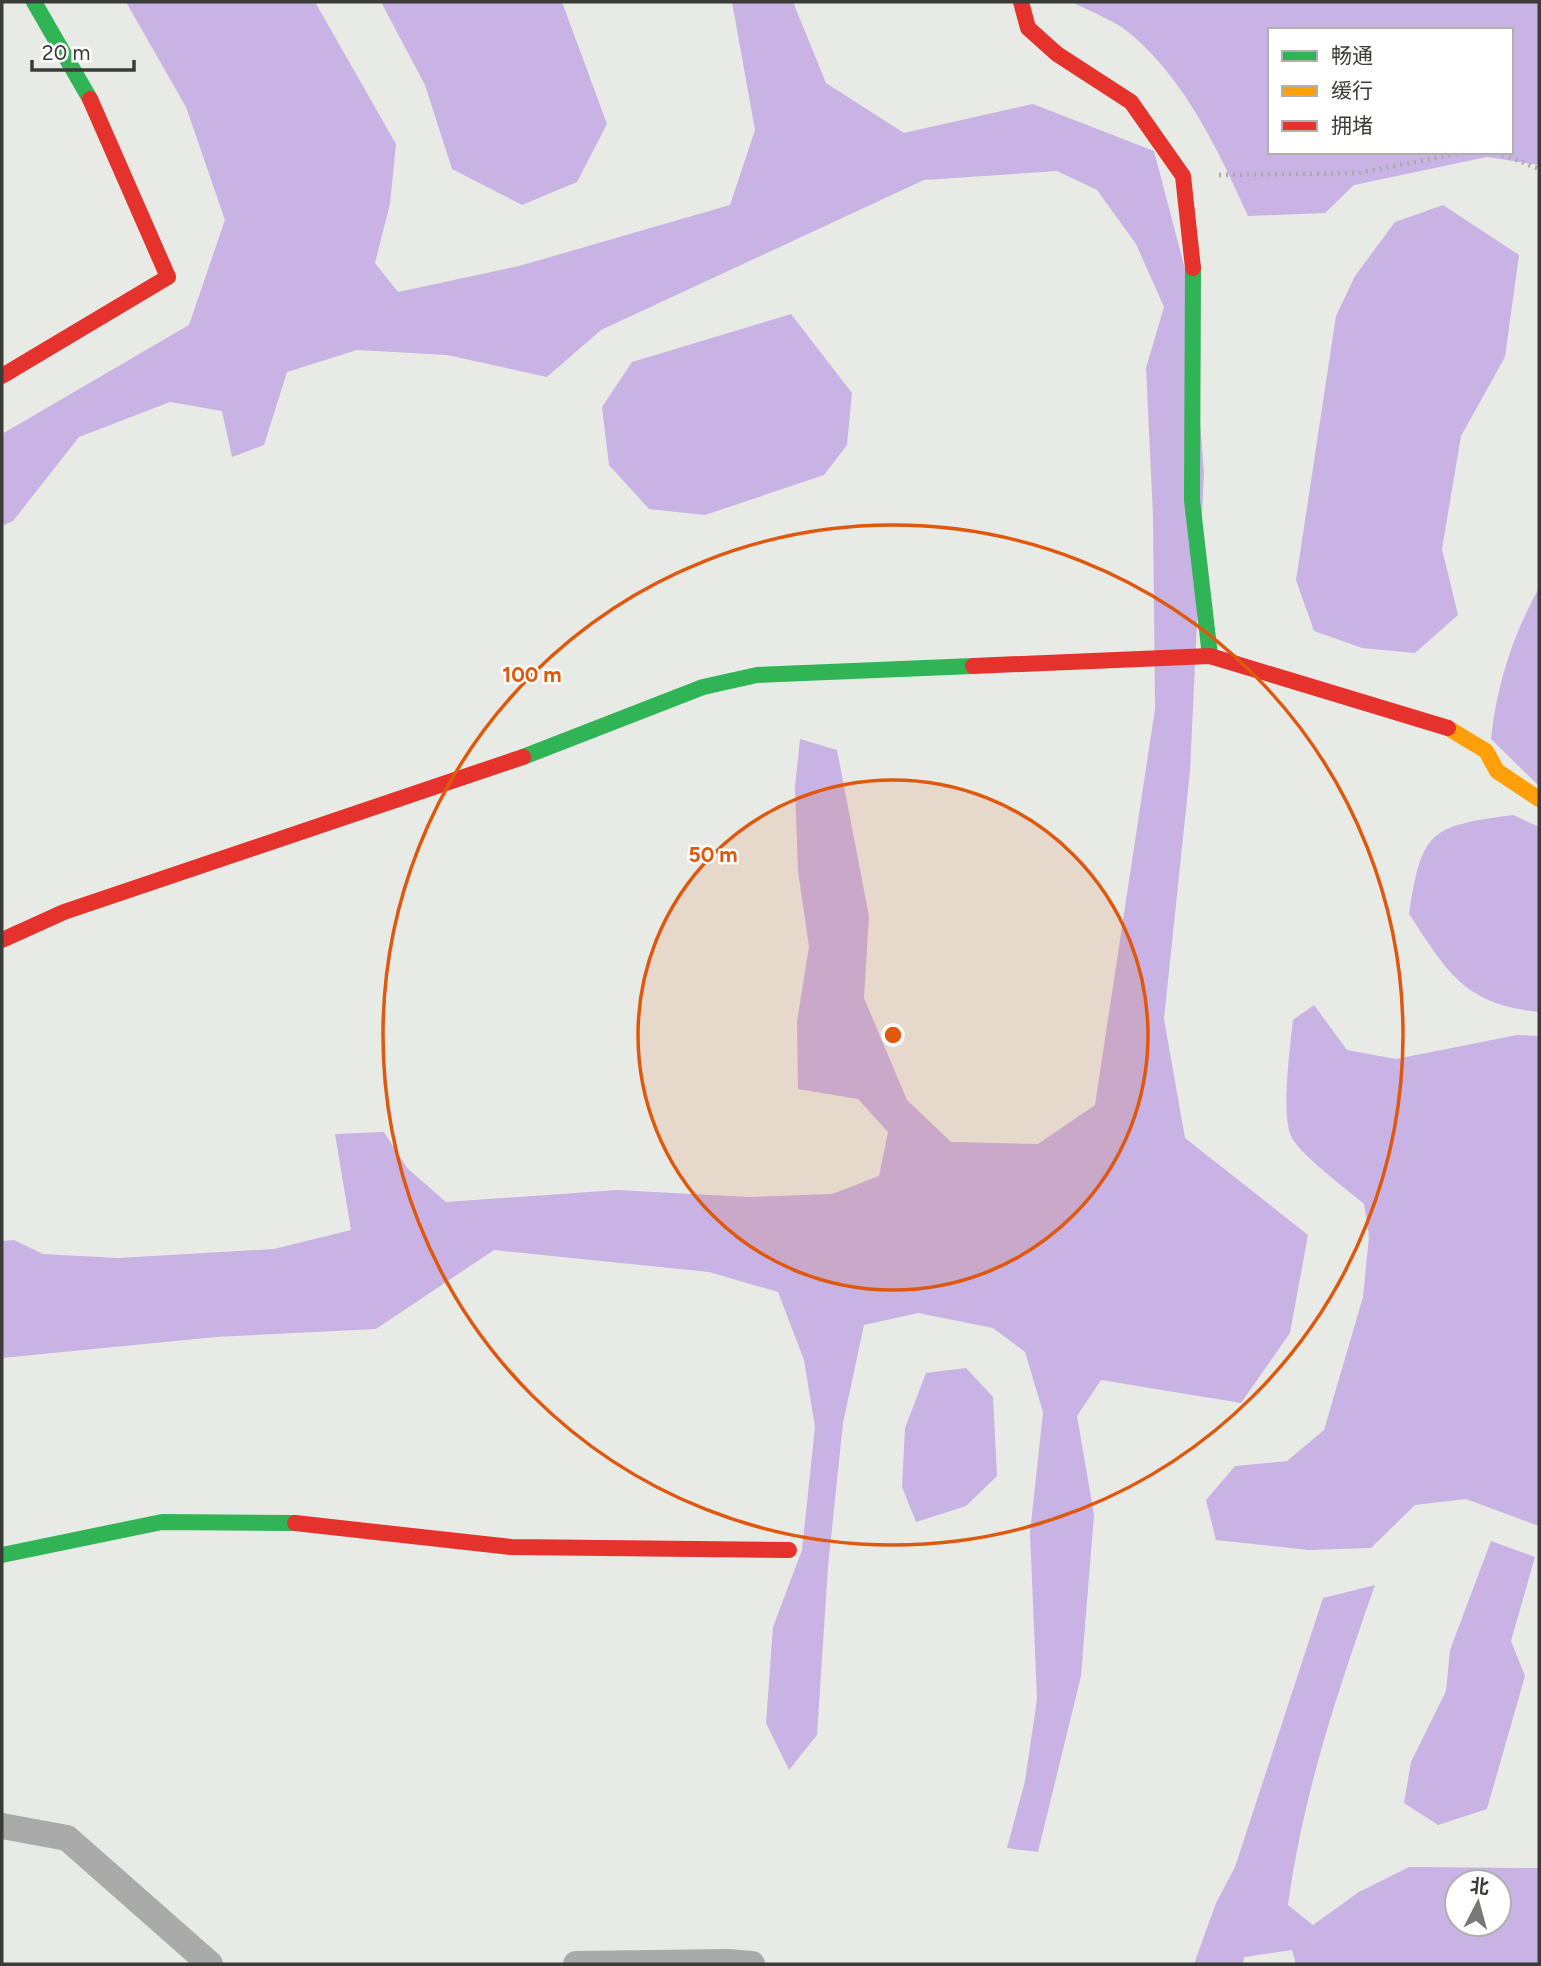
<svg xmlns="http://www.w3.org/2000/svg" width="1541" height="1966" font-family="Figtree,'Noto Sans SC',sans-serif">
  <rect width="100%" height="100%" fill="#e8ebe5"/>
  <g fill="#c8b3e4" fill-rule="evenodd">
    <path d="M126,2H315L396,144L390,204L375,263L398,292L519,266L730,205L755,130L732,2H793L826,83L904,133L1033,104L1154,151L1190,288L1204,473L1190,771L1164,1019L1185,1138L1308,1235L1290,1333L1241,1403L1101,1380L1077,1416L1094,1515L1081,1676L1038,1852L1007,1848L1025,1781L1037,1699L1030,1533L1043,1412L1025,1352L993,1328L918,1313L864,1325L843,1423L828,1567L817,1735L789,1770L766,1723L773,1627L802,1550L815,1427L804,1360L778,1292L709,1272L494,1250L376,1329L216,1337L2,1358V1241L14,1240L43,1254L118,1258L274,1249L351,1230L335,1134L384,1132L407,1168L446,1202L617,1190L749,1197L832,1194L879,1176L888,1132L858,1099L798,1089L797,1021L809,947L798,871L795,787L800,739L837,750L869,916L864,998L907,1100L951,1142L1038,1144L1095,1105L1155,709L1153,516L1146,368L1164,307L1136,244L1097,190L1057,171L924,180L601,330L547,377L447,355L357,350L287,372L264,445L232,457L222,411L170,402L79,437L13,521L2,526V434L189,325L225,220L186,107Z"/>
    <path d="M381,2H562L607,124L577,182L522,205L452,169L425,85Z"/>
    <path d="M1072,2H1539V165L1487,157L1354,185L1325,213L1248,216C1219,152 1187,83 1133,36C1117,21 1091,12 1072,2ZM1270,30H1511V152H1270Z"/>
    <path d="M1443,205L1519,255L1505,357L1461,436L1442,549L1458,615L1415,653L1362,648L1314,631L1296,580L1336,316L1355,276L1395,222Z"/>
    <path d="M791,314L852,393L847,445L824,475L705,515L649,509L609,465L602,407L632,362Z"/>
    <path d="M1539,588V786L1491,739C1496,687 1513,634 1539,588Z"/>
    <path d="M1513,815L1539,827V1012C1464,1004 1448,973 1409,914C1422,831 1429,826 1513,815Z"/>
    <path d="M1314,1005L1347,1050L1396,1059L1517,1035L1539,1036V1526L1466,1499L1415,1505L1371,1548L1308,1550L1216,1540L1206,1500L1235,1466L1287,1461L1324,1430L1363,1297L1369,1236L1364,1204C1348,1190 1296,1152 1290,1134C1282,1109 1290,1047 1293,1020Z"/>
    <path d="M966,1368L993,1397L997,1476L966,1506L916,1522L902,1487L905,1428L926,1373Z"/>
    <path d="M1491,1541L1535,1557L1511,1641L1525,1676L1487,1809L1438,1825L1404,1803L1411,1762L1446,1691L1450,1650Z"/>
    <path d="M1375,1585C1337,1694 1304,1790 1288,1905L1313,1925L1359,1892L1409,1867L1538,1868L1539,1964H1296L1292,1950L1244,1957L1243,1964H1194L1216,1903L1235,1867L1323,1598ZM1499,1882V1924H1457V1882Z"/>
  </g>
  <g fill="none" stroke-linecap="round" stroke-linejoin="round">
    <g stroke="#a9aaa9" stroke-width="4.5" stroke-dasharray="2 5" stroke-linecap="butt">
      <path d="M1496,152L1539,169"/>
      <path d="M1219,175L1358,173L1466,152"/>
    </g>
    <g stroke="#aaa" stroke-width="26">
      <path d="M2,1826L67,1838L210,1964"/>
      <path d="M576,1964L728,1962L752,1964"/>
    </g>
    <g stroke="#30b455" stroke-width="16">
      <path d="M34,2L90,99"/>
      <path d="M1193,268L1192,500L1210,656"/>
      <path d="M523,757L703,687L757,675L973,666"/>
      <path d="M2,1555L162,1522L295,1523"/>
    </g>
    <path stroke="#ff9f0a" stroke-width="16" d="M1448,728L1486,751L1497,771L1539,799"/>
    <g stroke="#e5322d" stroke-width="16">
      <path d="M1021,2L1028,28L1057,54L1131,102L1183,176L1193,268"/>
      <path d="M2,376L168,277L90,99"/>
      <path d="M973,666L1210,656L1448,728"/>
      <path d="M2,940L64,912L523,757"/>
      <path d="M295,1523L511,1547L789,1550"/>
    </g>
  </g>
  <circle cx="893" cy="1035" r="255" fill="#df580e" fill-opacity=".12"/>
  <g fill="none" stroke="#df580e" stroke-width="3.5">
    <circle cx="893" cy="1035" r="255"/>
    <circle cx="893" cy="1035" r="510"/>
  </g>
  <circle cx="893" cy="1035" r="10" fill="#df580e" stroke="#fff" stroke-width="3.5"/>
  <g font-size="21" text-anchor="middle" font-weight="bold" fill="#df580e" stroke="#fff" stroke-width="5" stroke-linejoin="round" paint-order="stroke">
    <text x="532" y="682">100 m</text>
    <text x="713" y="862">50 m</text>
  </g>
  <rect width="1541" height="1966" fill="none" stroke="#3a3c37" stroke-width="7"/>
  <rect x="1268" y="28" width="245" height="126" fill="#ffffff" stroke="#b0b1af" stroke-width="2"/>
  <rect x="1282" y="51" width="35" height="10" fill="#30b455" stroke="#b0b1af" stroke-width="2"/>
  <text x="1331" y="63" font-size="21" fill="#3a3c37">畅通</text>
  <rect x="1282" y="86" width="35" height="10" fill="#ff9f0a" stroke="#b0b1af" stroke-width="2"/>
  <text x="1331" y="98" font-size="21" fill="#3a3c37">缓行</text>
  <rect x="1282" y="121" width="35" height="10" fill="#e5322d" stroke="#b0b1af" stroke-width="2"/>
  <text x="1331" y="133" font-size="21" fill="#3a3c37">拥堵</text>
  <g transform="translate(1478 1903) rotate(6)"><circle r="33" fill="#ffffff" stroke="#b0b1af" stroke-width="2"/>
  <path d="M0-5L12 26L0 18L-12 26Z" fill="#777974"/>
  <text y="-10" font-size="19" font-weight="bold" text-anchor="middle" fill="#3a3c37">北</text>
  </g>
  <path d="M32 60v10h102v-10" fill="none" stroke="#3a3c37" stroke-width="3.5"/>
  <text x="42" y="60" font-size="21" fill="#3a3c37" stroke="#ffffff" stroke-width="5" paint-order="stroke">20 m</text>
</svg>
